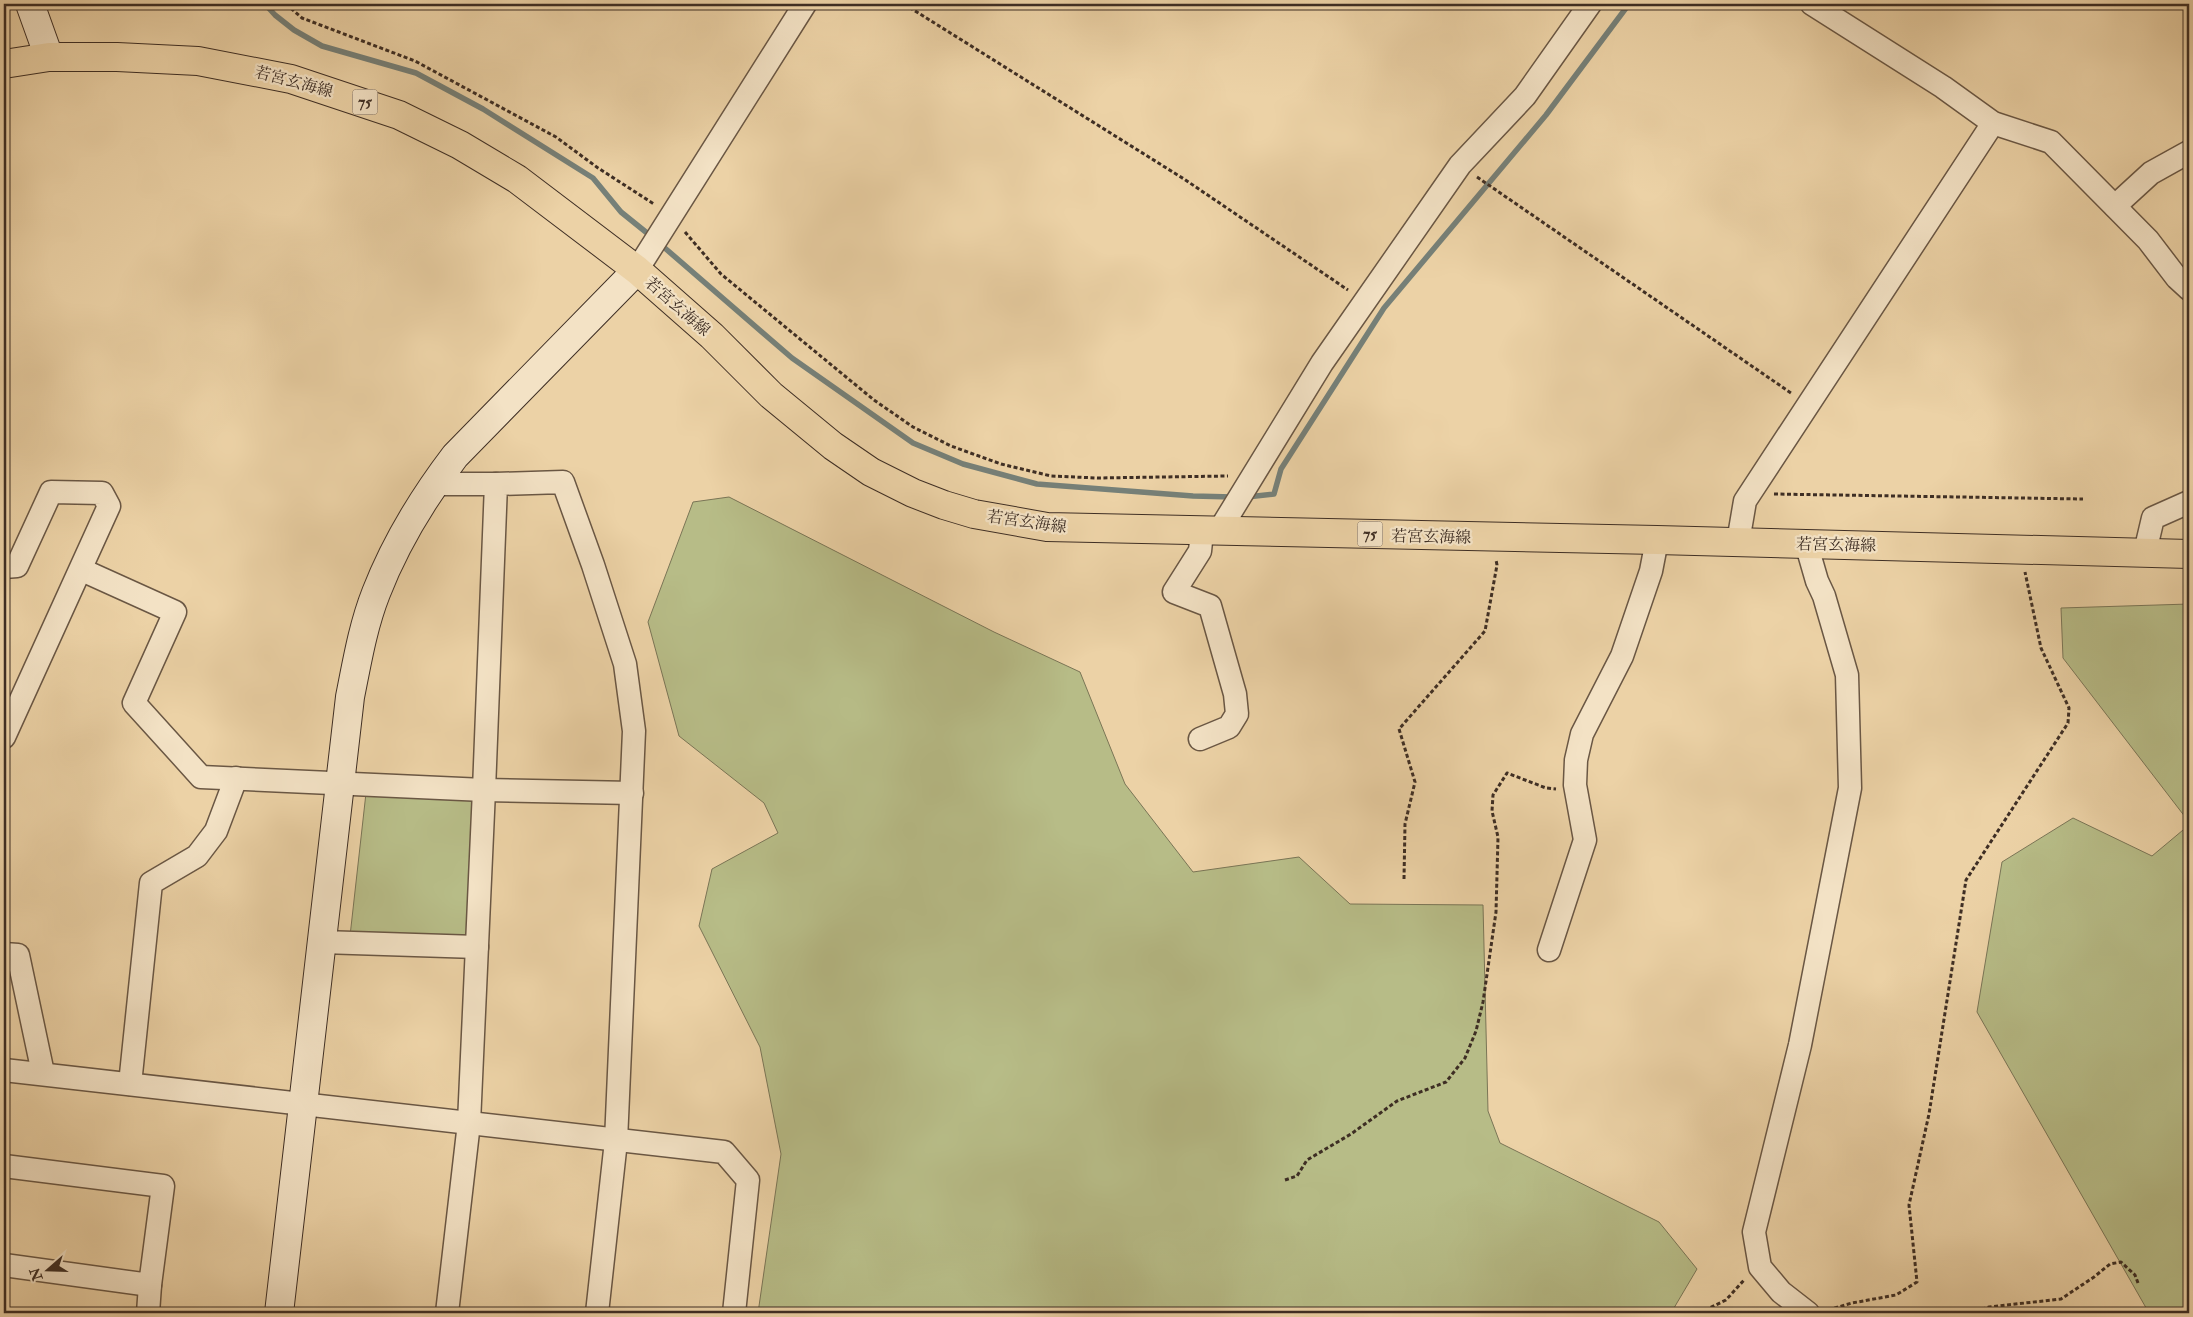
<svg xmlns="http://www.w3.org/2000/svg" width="2193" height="1317" font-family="'IM FELL Double Pica','Noto Serif JP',serif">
  <rect width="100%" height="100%" fill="#ecd2a6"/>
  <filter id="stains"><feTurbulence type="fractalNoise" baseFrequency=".004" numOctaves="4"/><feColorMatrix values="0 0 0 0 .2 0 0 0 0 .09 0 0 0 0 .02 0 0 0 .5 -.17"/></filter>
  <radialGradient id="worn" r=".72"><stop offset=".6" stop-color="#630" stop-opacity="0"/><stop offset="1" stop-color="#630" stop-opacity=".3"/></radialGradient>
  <g fill="#b7bc87" stroke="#7a7556">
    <path d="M729,497L994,632L1080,672L1125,784L1193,872L1299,857L1350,904L1483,905L1488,1111L1500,1143L1659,1222L1697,1269L1671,1313H758L781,1154L760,1047L699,926L712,869L778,833L764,803L679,736L648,622L693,502Z"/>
    <path d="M2189,604V822L2063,658L2061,608Z"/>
    <path d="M366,793L470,798L474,805L468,935L460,941L350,936Z"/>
    <path d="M2073,818L2152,856L2189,825V1313H2149L1977,1012L2002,862Z"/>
  </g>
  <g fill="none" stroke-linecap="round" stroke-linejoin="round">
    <g stroke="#768078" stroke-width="5.5">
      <path d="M265,4L275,15L294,30L322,46L416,73L483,109L593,178L621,212L652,237"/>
      <path d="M659,243L792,358L913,443L963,464L1037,484L1193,496L1233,497"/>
      <path d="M1247,497L1274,494L1281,469L1384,308L1546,115L1629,4"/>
    </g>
    <g stroke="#6a5744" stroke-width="25">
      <g id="street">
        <path d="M1812,4L1943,87L1993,123L2051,142L2148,240L2177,278L2189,289"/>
        <path d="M2115,206L2151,173L2189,152"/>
        <path d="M637,270L805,4"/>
        <path d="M434,484H496"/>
        <path d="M1219,531L1322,363L1460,165L1525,96L1590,4"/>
        <path d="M1738,542L1745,501L1993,123"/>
        <path d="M1806,543L1817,581L1824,596L1847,675L1850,788L1800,1045L1754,1232L1760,1267L1781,1292L1808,1313"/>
        <path d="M2145,552L2153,518L2189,502"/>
        <path d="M4,567L17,566L51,492L102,493L109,506L4,737"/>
        <path d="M82,570L175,612L134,703L201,777L484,790L632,793"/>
        <path d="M1200,739L1229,727L1237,714L1235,694L1210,606L1174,592L1200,551L1202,532"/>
        <path d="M322,942L477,947"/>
        <path d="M1549,950L1585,840L1575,785L1576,760L1582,734L1622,656L1651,571L1657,540"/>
        <path d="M4,954L18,955L43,1073"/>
        <path d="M4,1070L724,1152L748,1180L734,1313"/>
        <path d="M130,1084L151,883L197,856L216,831L236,778"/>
        <path d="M4,1166L163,1186L150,1285L4,1265"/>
        <path d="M148,1313L150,1285"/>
        <path d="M447,1313L469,1123L484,790L496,484L563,482L593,565L625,664L634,731L616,1141L597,1313"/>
      </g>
    </g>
    <g stroke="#3e2e24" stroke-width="30">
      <g id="secondary">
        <path d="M30,4L49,57"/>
        <path d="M279,1313L350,697C357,662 363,626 376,593C395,544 423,498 455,456L637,270"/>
      </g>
    </g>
    <g stroke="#3e2e24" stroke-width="30">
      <path id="primary" d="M4,64L49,57H117L198,61L291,79L399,115L460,145L517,179L637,270L712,336L771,395L833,446L871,472L913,493L944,505L974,514L1047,527L1657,540L2189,554"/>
    </g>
    <g stroke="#3e2e24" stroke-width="3" stroke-dasharray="4 2.5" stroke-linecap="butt">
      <path d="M286,4L302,18L415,61L556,137L598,168L654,204"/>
      <path d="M904,4L1184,179L1348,290"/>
      <path d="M1477,177L1791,393"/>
      <path d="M685,232L721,274L874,400L913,427L951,446L1001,464L1051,476L1097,478L1228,476"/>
      <path d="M1774,494L2083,499"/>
      <path d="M1404,879L1405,824L1415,782L1399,729L1485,631L1497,565L1496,560"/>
      <path d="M1285,1180L1297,1176L1307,1160L1351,1134L1397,1101L1446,1082L1465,1058L1476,1031L1483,1002L1496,912L1498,837L1492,811L1493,795L1507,773L1546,788L1556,789"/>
      <path d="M1828,1310L1852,1303L1896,1295L1917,1282L1909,1205L1929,1114L1966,880L2068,723L2069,708L2041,648L2025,572"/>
      <path d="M1699,1313L1726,1300L1744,1280"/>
      <path d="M1969,1313L1989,1307L2061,1299L2094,1277L2110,1264L2121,1262L2135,1275L2138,1283"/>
    </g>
    <use href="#street" stroke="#f3e2c5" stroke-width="22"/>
    <use href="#secondary" stroke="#f3e2c5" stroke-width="28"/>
    <use href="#primary" stroke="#ecd2a6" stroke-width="28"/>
  </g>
  <g text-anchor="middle" stroke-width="4.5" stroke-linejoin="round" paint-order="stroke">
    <g fill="#f3e2c5" stroke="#746454" stroke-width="1">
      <rect x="352.5" y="89.5" width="25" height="25" rx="4"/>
      <rect x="1357.5" y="521.5" width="25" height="25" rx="4"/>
    </g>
    <g font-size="15" font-weight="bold" fill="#3e2e24">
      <text x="365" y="107">75</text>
      <text x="1370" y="539">75</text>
    </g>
    <g font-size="16" fill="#3e2e24" stroke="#f3e2c5">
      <text transform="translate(294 81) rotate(15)" y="6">若宮玄海線</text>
      <text transform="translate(678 306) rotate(41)" y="6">若宮玄海線</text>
      <text transform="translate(1027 521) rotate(8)" y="6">若宮玄海線</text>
      <text transform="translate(1431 536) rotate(1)" y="6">若宮玄海線</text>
      <text transform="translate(1836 544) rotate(1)" y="6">若宮玄海線</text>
    </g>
  </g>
  <rect width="2193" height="1317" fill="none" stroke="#ecd2a6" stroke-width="20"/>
  <rect x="5" y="5" width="2183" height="1307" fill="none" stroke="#3e2e24" stroke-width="2.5"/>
  <rect x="10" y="10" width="2173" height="1297" fill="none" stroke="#3e2e24"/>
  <g transform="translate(48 1270) rotate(250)" stroke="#f3e2c5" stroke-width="4" paint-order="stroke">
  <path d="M0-4L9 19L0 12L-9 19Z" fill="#3e2e24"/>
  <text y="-8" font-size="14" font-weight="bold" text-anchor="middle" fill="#3e2e24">N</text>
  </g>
  <rect width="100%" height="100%" filter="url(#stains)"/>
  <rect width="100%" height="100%" fill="url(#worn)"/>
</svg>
